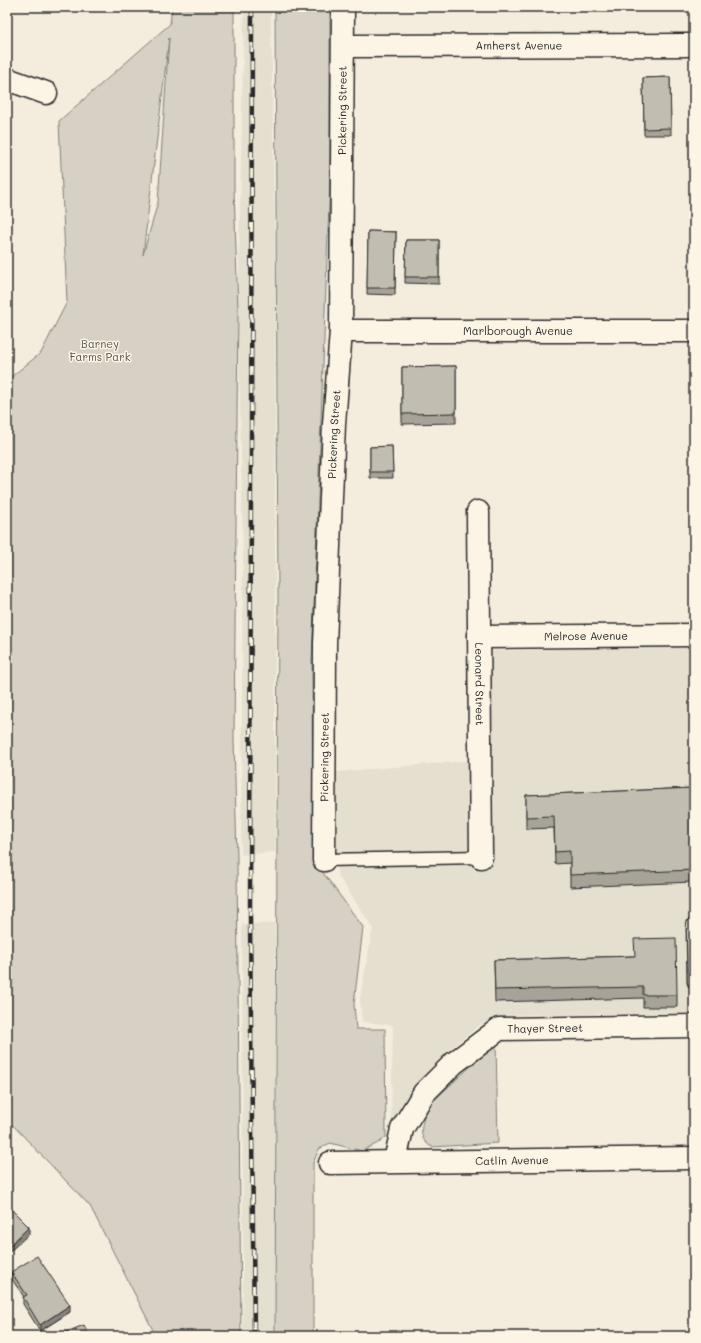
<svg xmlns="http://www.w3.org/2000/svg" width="701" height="1343" font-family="Mali,sans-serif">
  <rect width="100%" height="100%" fill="#f4edde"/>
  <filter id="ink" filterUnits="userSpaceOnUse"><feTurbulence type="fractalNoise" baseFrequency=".025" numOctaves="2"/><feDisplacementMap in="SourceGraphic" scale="8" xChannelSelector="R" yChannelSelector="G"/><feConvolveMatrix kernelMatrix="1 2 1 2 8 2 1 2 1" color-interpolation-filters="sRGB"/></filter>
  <g filter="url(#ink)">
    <g fill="#e5dfd0">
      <path d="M244,7H271L275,273V852L241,855L243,552L238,310Z"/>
      <path d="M694,646V1013L515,1015L483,1023L458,1042L432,1067L391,1126L393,1025L362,1022L360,998L373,928L337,874L336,772L487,759V651Z"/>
      <path d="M275,923V1336H243L242,925Z"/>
    </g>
    <g fill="#d6d1c4" stroke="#807e78" fill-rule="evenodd">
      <path d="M172,7H234V189L238,310L234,739L237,859L241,1336H156L90,1206L7,1119V380L41,353L67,302L59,121L170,24ZM169,38L158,202L143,255Z"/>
      <path d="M275,7H330V178L312,661L313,859L363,927L354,1004L356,1029H385L386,1137L380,1142L362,1151L330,1143L319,1149L313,1163V1336H275L278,594Z"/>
      <path d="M496,1043L498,1143L432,1147C414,1138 423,1116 432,1102Z"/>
    </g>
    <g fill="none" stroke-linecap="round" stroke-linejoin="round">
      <g stroke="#2b2b2b" stroke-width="15">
        <g id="lane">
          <path d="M324,860L481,857"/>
          <path d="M693,925L694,982"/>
        </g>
      </g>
      <g stroke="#2b2b2b" stroke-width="25">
        <g id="street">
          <path id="s1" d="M344,46L694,45"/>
          <path d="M7,79L46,93"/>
          <path id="s2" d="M341,331H694"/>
          <path id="s3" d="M478,512L481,857"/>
          <path id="s4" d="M479,637L694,635"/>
          <path id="s5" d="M324,860L325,644L334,424L341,331L343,7"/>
          <path id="s6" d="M395,1161L402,1129L424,1093L454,1063L499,1029L694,1026"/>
          <path id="s7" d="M330,1163L694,1158"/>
        </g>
      </g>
      <use href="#lane" stroke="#fcf5e5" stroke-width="12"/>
      <use href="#street" stroke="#fcf5e5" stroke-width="22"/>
      <g stroke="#2b2b2b" stroke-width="4.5">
        <path id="rail" d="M252,7L250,920L254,1336"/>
      </g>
      <use href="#rail" stroke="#fcf5e5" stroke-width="3" stroke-dasharray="9" stroke-linecap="butt"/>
    </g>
    <g fill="#a7a398" stroke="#2b2b2b">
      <path d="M670,77L671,135H644L643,78Z"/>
      <path d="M368,231L396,232L395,295L367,294Z"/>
      <path d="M406,240H439V284L405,283Z"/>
      <path d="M456,366V423L402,424V367Z"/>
      <path d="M392,446L393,478H370V447Z"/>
      <path d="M694,788V882L570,887V863L555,864L554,828L526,829V795Z"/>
      <path d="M634,956L677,995V1007H643V998L495,1002L494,960Z"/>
      <path d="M11,1272L70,1312L40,1331L23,1304V1297H24L11,1278Z"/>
    </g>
    <g fill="#88847c" stroke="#2b2b2b">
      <path d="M29,1227V1234L7,1254V1248Z"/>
      <path d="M70,1305V1312L40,1331V1325Z"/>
    </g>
    <g fill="#c2bdb1" stroke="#2b2b2b">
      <path d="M670,77L671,128L644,129L643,78Z"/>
      <path d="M368,231L396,232L395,288H367Z"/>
      <path d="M406,240H439V277H405Z"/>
      <path d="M456,366V413L402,414V367Z"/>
      <path d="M392,446L393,472H370V447Z"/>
      <path d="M694,788V870L570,875V851L555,852L554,816L526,817V795Z"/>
      <path d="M676,938L677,995H643V987L495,990L494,960L635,956L634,939Z"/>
      <path d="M10,1208L29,1227L7,1248V1212Z"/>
      <path d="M37,1256L70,1305L40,1325L23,1297L27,1295L11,1272Z"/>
      <path d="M84,1325L89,1336H56Z"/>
    </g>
  </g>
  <g text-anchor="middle" stroke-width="3" stroke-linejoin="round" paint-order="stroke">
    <g font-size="11" fill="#2b2b2b" stroke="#fcf5e5">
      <text dy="4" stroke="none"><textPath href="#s1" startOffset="175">Amherst Avenue</textPath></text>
      <text dy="4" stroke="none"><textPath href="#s5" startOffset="750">Pickering Street</textPath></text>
      <text dy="4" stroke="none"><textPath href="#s2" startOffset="177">Marlborough Avenue</textPath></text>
      <text dy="4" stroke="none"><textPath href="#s5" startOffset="426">Pickering Street</textPath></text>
      <text dy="4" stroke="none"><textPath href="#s4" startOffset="107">Melrose Avenue</textPath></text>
      <text dy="4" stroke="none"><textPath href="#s3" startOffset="172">Leonard Street</textPath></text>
      <text dy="4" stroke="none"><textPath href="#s5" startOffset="103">Pickering Street</textPath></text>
      <text dy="4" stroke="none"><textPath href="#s6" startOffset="220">Thayer Street</textPath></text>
      <text dy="4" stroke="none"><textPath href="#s7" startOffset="182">Catlin Avenue</textPath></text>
    </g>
    <g font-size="11" fill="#565451" stroke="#fcf5e5">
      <text x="100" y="348">Barney<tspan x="100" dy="13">Farms Park</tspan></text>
    </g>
  </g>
  <rect width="701" height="1343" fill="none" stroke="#fcf5e5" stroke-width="24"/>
  <rect x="12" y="12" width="677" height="1319" fill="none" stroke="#2b2b2b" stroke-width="1.5" filter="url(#ink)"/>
</svg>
